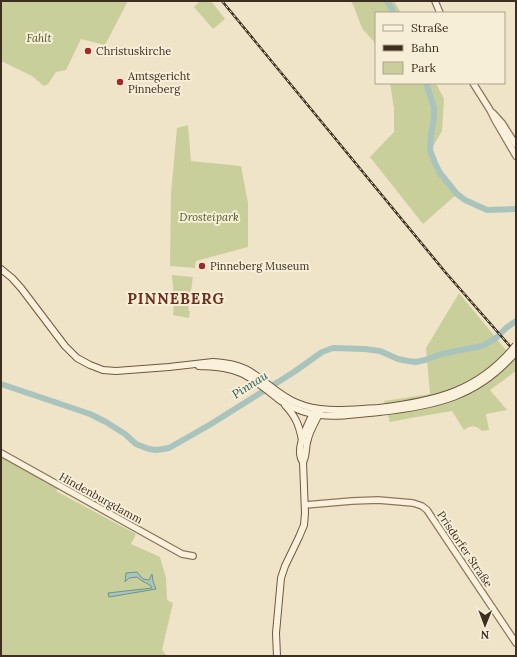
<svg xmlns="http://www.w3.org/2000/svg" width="517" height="657" font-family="Lora,serif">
  <rect width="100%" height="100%" fill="#f0e4c8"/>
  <g fill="#c9cf9b">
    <path d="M1,1H128L105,45L81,39L66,70L56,72L48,84L44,86L32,76L1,61Z"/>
    <path d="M200,1H211L225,19L213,29L194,7Z"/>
    <path d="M351,1H394L401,13H376V45C372,38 366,34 362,28C358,19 356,10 351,1Z"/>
    <path d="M390,83H436L444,99L442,131L431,150L440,170L457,194L423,224L370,157L394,132V109Z"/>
    <path d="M188,125L191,161L241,166L248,203V247L196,261L195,268L170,266L171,193L177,128Z"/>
    <path d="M172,275L193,277L188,311H190L189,318L173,315L175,294L173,292C174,286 172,281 172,275Z"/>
    <path d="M459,293L516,362V371L490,390L507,410L486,414L489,430L482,431C475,425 472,425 464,430L452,411L411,418L390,422L384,401L430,394L426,348Z"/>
    <path d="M1,457L59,488L56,491L136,534L131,544L160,557L166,578L167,600L173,603L162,650L166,655V656H1Z"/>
  </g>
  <path fill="#a9c4bc" stroke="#6f938a" d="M137,572L143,579L149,580L152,574L153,581L156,589L109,597L108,593L152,588L150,585L142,581L137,577L129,578L125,582L126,573Z"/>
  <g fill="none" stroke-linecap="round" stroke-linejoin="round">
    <g stroke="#a9c4bc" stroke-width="6">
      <path d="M387,1L394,13"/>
      <path d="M426,83L434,108V118L431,134L430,150L435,163L440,173L457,194L465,200L487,210L516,209"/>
      <path d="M1,384L90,414L106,422L125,434L136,444L141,446L149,449L156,450L163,449L169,448L211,424L294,372L322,352L333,348L365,349L380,351L398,359L408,361L416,362L425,360L441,354L482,346L496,338L506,328L516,321"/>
    </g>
    <g stroke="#8d765c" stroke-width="8">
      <g id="tertiary">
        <path d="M435,1L440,13"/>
        <path d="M473,83L490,110L495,120L516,156"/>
        <path d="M493,113L502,123L516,145"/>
        <path d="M1,453L182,554L193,556"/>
        <path d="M305,505L352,501L378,500L413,503L422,506L427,510L516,643"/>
      </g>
    </g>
    <g stroke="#6f573f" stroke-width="8">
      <g id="secondary">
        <path d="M1,269L12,278L21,288L65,346L77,358L90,365L103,370L116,371L169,367L213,362C227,363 241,365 254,374C268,383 280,396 297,403C322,414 352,409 379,408"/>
        <path d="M199,366C214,367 228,367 241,373C256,380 268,391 281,401C289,406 300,411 309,413C329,419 359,414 379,412"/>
        <path d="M285,405C296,417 299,425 302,440"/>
        <path d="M303,462C307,456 305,447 308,439C310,430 316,421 320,412"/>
        <path d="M277,656L276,633L281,578L285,566L299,537L304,525L305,513L303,462C293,449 310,421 315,409"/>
      </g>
    </g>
    <use href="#tertiary" stroke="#faf1dc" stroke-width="5.5"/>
    <use href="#secondary" stroke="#faf1dc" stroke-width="6"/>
    <g stroke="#3d2e20" stroke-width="2.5">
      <path id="rail" d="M222,1L446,273L516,353"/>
    </g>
    <use href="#rail" stroke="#f7eed8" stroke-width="1" stroke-dasharray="3" stroke-linecap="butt"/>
    <g stroke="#6f573f" stroke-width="8" stroke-linecap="butt">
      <g id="secondary-bridge">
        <path d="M379,408C435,401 478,392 516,345"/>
        <path d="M379,412C435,406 478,397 516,352"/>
      </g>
    </g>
    <use href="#secondary-bridge" stroke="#faf1dc" stroke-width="6"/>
  </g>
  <g fill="#9e2a2b" stroke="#f7eed8" stroke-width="1.5">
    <circle cx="88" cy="51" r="4"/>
    <circle cx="120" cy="82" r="4"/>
    <circle cx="202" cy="266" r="4"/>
  </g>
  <g text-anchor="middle" stroke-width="4" stroke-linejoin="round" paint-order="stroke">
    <g font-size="11" font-style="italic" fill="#4d5a26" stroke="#f7eed8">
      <text x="39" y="42">Fahlt</text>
      <text x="209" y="221">Drosteipark</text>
    </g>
    <g font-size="11" fill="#3d2e20" stroke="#f7eed8" text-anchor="start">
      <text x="96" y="55">Christuskirche</text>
      <text x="128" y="80">Amtsgericht<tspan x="128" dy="13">Pinneberg</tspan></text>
      <text x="210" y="270">Pinneberg Museum</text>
    </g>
    <g font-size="11" fill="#3d2e20" stroke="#f7eed8">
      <text transform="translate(101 498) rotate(29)" y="4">Hindenburgdamm</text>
      <text transform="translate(465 549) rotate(56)" y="4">Prisdorfer Straße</text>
    </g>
    <g font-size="12" font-style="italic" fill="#2f5d5a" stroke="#f7eed8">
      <text transform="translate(250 385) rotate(-33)" y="4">Pinnau</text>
    </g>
    <g font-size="15" font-weight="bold" letter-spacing="1" fill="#6b2e1e" stroke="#f7eed8">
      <text x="176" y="304">PINNEBERG</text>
    </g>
  </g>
  <rect width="517" height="657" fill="none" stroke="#3d2e20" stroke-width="4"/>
  <rect x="375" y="12" width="130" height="72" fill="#f7eed8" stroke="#ada18e"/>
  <rect x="383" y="25" width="20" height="6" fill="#faf1dc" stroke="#ada18e"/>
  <text x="411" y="32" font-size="12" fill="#3d2e20">Straße</text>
  <rect x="383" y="45" width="20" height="6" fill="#3d2e20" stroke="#ada18e"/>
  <text x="411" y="52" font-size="12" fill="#3d2e20">Bahn</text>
  <rect x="383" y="62" width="20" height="12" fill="#c9cf9b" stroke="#ada18e"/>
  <text x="411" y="72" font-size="12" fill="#3d2e20">Park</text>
  <g transform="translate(485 625) rotate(181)" stroke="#f7eed8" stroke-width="3" paint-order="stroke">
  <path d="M0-3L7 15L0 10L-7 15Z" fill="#3d2e20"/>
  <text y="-6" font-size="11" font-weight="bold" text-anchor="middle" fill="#3d2e20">N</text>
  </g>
</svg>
